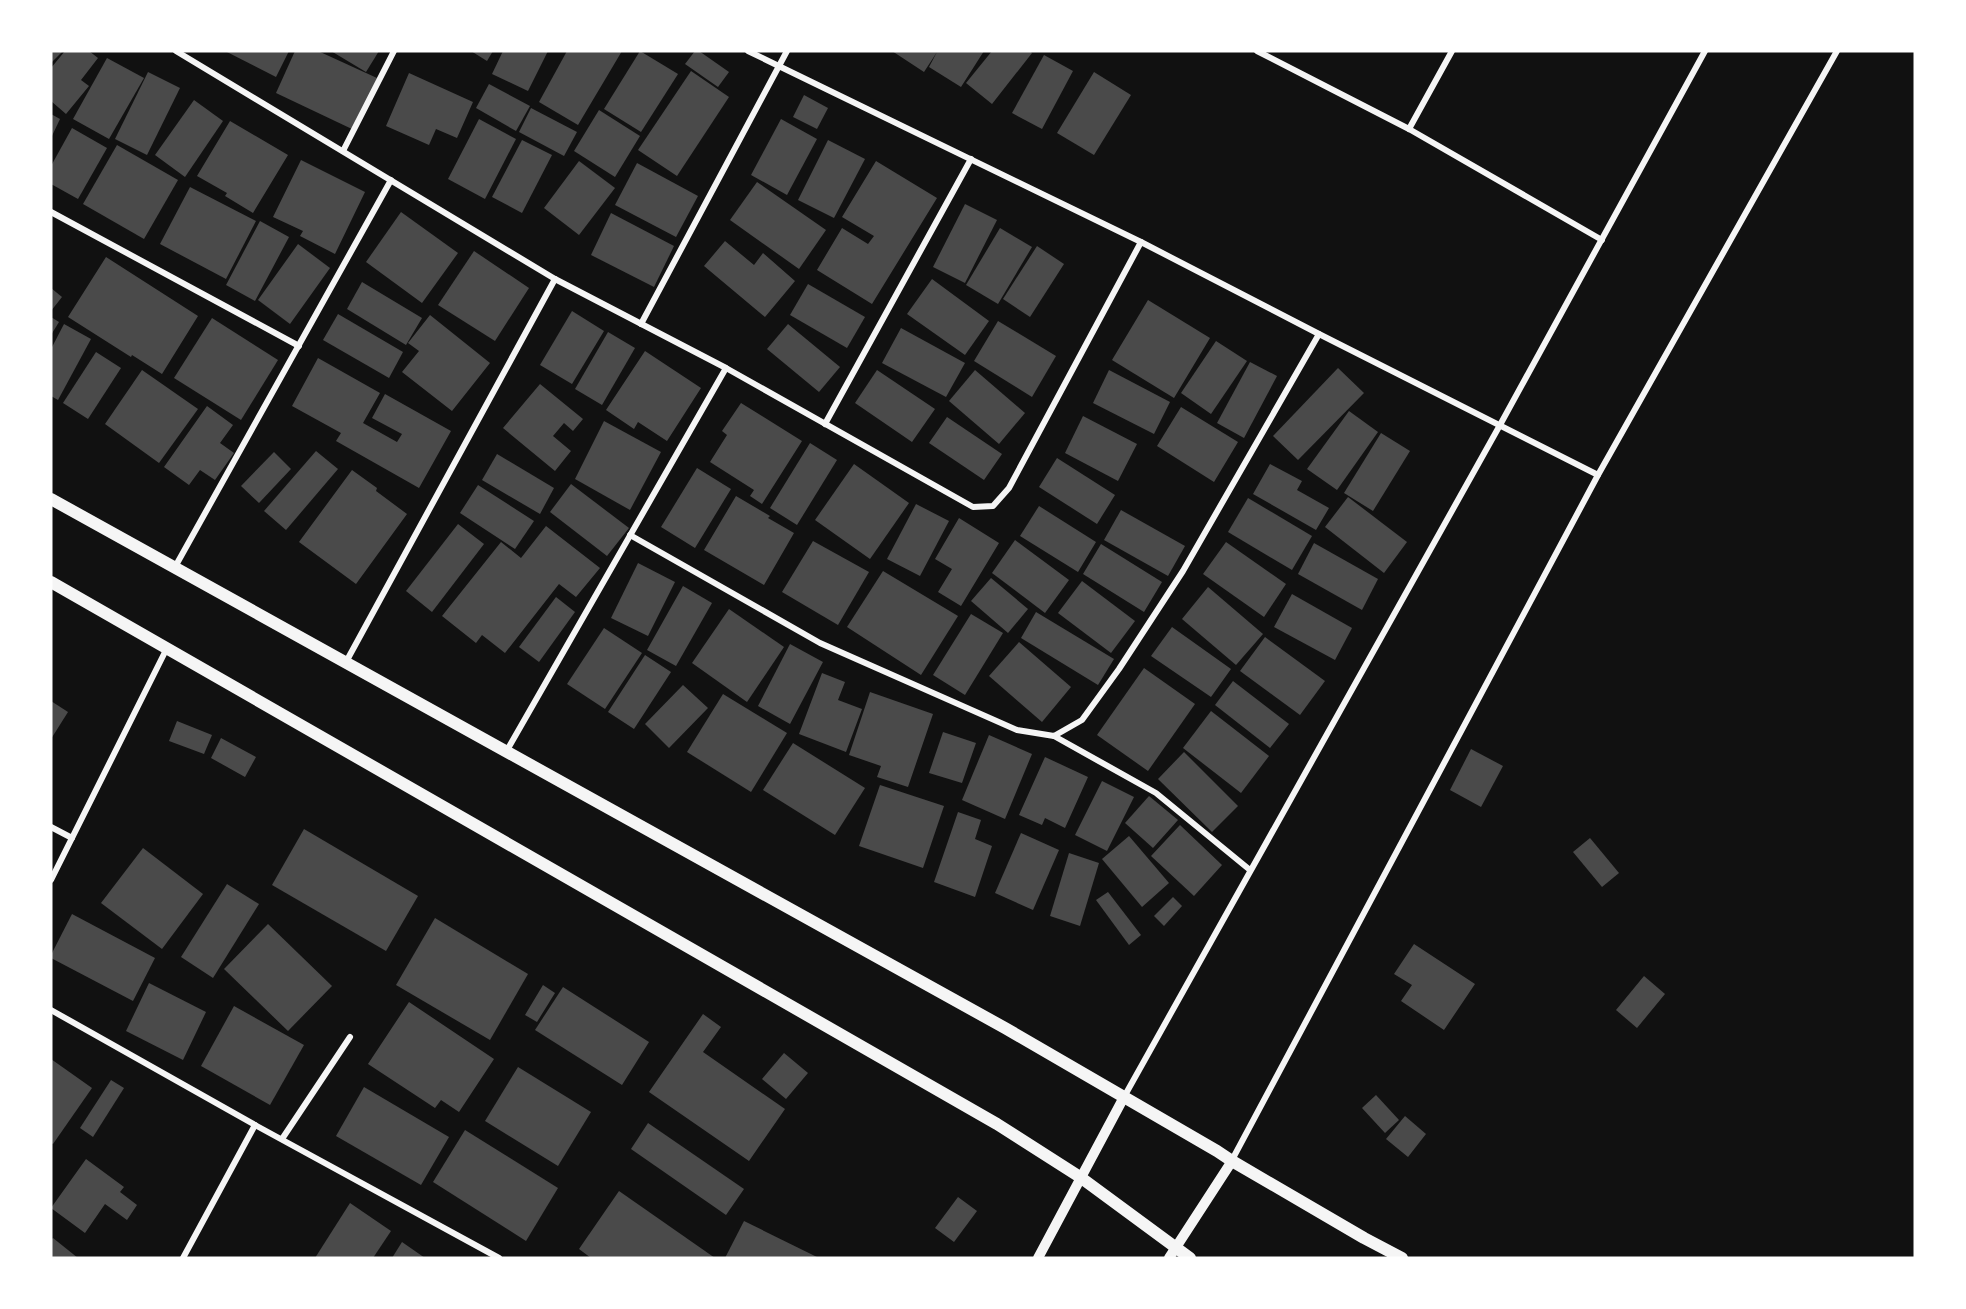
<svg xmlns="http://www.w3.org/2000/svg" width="1966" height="1309" font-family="Signika,sans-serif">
  <rect width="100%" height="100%" fill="#111"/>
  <g fill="#4a4a4a">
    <path d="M51,51H63L51,63Z"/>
    <path d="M65,51H89L98,58L81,80L89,86L66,114L51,101V68Z"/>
    <path d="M225,51H289L276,77Z"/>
    <path d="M295,51H318L377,78L354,130L276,93Z"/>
    <path d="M331,51H379L366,72Z"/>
    <path d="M471,51H493L487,61Z"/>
    <path d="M503,51H548L528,91L492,74Z"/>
    <path d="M567,51H622L578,125L539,102Z"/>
    <path d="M640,51L678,74L641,132L604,109Z"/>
    <path d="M695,51H699L729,72L718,87L685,64Z"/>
    <path d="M892,51H984L961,87L929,67L937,52L924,72Z"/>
    <path d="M992,51H1030L1032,53L992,104L966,83Z"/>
    <path d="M1044,55L1073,71L1042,129L1012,113Z"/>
    <path d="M107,58L144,78L109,139L73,119Z"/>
    <path d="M691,71L729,97L677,176L638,150Z"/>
    <path d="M148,72L180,88L147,155L115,139Z"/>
    <path d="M1094,72L1131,95L1094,155L1057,133Z"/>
    <path d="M409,73L473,102L457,138L436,129L429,145L386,126Z"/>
    <path d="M489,84L530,106L516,131L476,108Z"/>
    <path d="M804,95L828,108L817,129L793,117Z"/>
    <path d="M194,100L223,121L185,177L155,155Z"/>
    <path d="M531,108L577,132L564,156L519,132Z"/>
    <path d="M599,110L640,136L615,177L574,151Z"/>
    <path d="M51,114L60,119L51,138Z"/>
    <path d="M479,119L516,139L485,199L448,179Z"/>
    <path d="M781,119L817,139L787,195L751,175Z"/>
    <path d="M230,121L288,155L253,213L225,196L227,193L197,176Z"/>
    <path d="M72,128L107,148L78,199L51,184V166Z"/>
    <path d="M522,140L552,155L522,213L492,197Z"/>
    <path d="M828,140L865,159L834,218L798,200Z"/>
    <path d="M117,145L178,180L144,239L83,204Z"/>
    <path d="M301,160L365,192L335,254L300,236L303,231L273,217Z"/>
    <path d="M579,161L615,188L579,235L544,208Z"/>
    <path d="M876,161L937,198L872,304L817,270L842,228L868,244L874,236L842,217Z"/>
    <path d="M637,163L698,196L676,237L615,205Z"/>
    <path d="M757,182L826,230L799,269L730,220Z"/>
    <path d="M190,187L256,221L226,279L160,244Z"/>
    <path d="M965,204L997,220L965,283L933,267Z"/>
    <path d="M401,212L458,253L422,303L366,262Z"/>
    <path d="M611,213L674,246L654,287L591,255Z"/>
    <path d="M260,221L289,237L255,301L226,285Z"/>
    <path d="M1000,228L1032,247L998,304L966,285Z"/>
    <path d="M725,241L754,265L763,253L795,281L765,317L704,266Z"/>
    <path d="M298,244L330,268L290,324L258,300Z"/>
    <path d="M1037,246L1064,264L1030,317L1003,299Z"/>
    <path d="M474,251L529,288L495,341L438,305Z"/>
    <path d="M106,257L198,316L162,374L132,355L131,357L68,317Z"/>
    <path d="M932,279L989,321L965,355L907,314Z"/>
    <path d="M362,282L422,318L406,345L347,309Z"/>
    <path d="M808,284L865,317L847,348L790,315Z"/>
    <path d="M51,288L62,297L51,311Z"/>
    <path d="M1148,300L1210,338L1174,398L1112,360Z"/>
    <path d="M572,311L604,331L572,384L540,365Z"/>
    <path d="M338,314L403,352L389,378L323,340Z"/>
    <path d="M430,315L490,363L452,411L402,372L419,351L408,343Z"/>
    <path d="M51,317L59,322L51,335Z"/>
    <path d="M212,318L278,360L241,420L174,378Z"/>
    <path d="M998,321L1056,356L1032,397L974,361Z"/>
    <path d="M64,324L91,339L58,400L51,396V349Z"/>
    <path d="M788,324L840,367L819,392L767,349Z"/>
    <path d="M901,328L965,363L946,397L882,363Z"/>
    <path d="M608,332L635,348L602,405L575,389Z"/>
    <path d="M1216,341L1247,361L1211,414L1181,393Z"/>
    <path d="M645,351L701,388L667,441L638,422L634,429L606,410Z"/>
    <path d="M96,352L121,368L88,419L63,403Z"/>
    <path d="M318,358L380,393L363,423L397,442L402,434L372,418L385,394L451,431L419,488L336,441L341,433L292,406Z"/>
    <path d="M1250,362L1277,376L1244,438L1217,423Z"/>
    <path d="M1338,368L1364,393L1298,460L1273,436Z"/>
    <path d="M142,370L198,409L159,463L105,424Z"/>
    <path d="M877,370L935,409L912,442L855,403Z"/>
    <path d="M975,370L1025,413L999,444L949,401Z"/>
    <path d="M1109,370L1170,402L1154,434L1093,403Z"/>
    <path d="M540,384L583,419L573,431L564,423L553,436L571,451L555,471L503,428Z"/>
    <path d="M741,403L802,441L762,504L750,496L754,490L710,462L727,435L722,431Z"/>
    <path d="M207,406L233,425L220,443L234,453L215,480L200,470L189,485L164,467Z"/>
    <path d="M1181,407L1238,442L1214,482L1157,446Z"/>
    <path d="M1349,411L1378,432L1337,490L1307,469Z"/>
    <path d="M1083,416L1137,444L1118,481L1065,453Z"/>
    <path d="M947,417L1002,454L984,480L929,443Z"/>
    <path d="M604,421L661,452L630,510L575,479Z"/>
    <path d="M1381,433L1410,451L1373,511L1344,493Z"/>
    <path d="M810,443L837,460L797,525L770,508Z"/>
    <path d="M316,451L338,469L286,530L264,511Z"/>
    <path d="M274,452L291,469L259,503L241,486Z"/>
    <path d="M497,454L554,488L540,514L482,480Z"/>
    <path d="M1057,458L1115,495L1097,524L1039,487Z"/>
    <path d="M854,464L909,503L870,559L815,520Z"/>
    <path d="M1270,464L1302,481L1297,490L1329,508L1316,530L1253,494Z"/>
    <path d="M697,468L731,489L695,548L661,527Z"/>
    <path d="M352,470L377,488L376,491L407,514L356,584L299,542Z"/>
    <path d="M571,484L629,528L607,556L550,512Z"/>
    <path d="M478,485L534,521L515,549L460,513Z"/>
    <path d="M736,496L770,516L768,518L794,533L764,585L704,550Z"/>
    <path d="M1348,497L1407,542L1384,573L1325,527Z"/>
    <path d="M1248,498L1312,536L1292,570L1228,532Z"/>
    <path d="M916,504L949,521L920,576L887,559Z"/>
    <path d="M1039,506L1096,542L1078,572L1020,536Z"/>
    <path d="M1121,510L1185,546L1168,576L1104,540Z"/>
    <path d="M959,518L999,543L961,606L938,592L952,569L935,559Z"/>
    <path d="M458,524L484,544L432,612L406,591Z"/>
    <path d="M546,526L600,568L576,597L559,584L505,653L482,635L476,643L442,616L501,542L521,558Z"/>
    <path d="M1015,540L1069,580L1045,613L992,573Z"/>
    <path d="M813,541L869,572L838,625L782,592Z"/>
    <path d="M1226,542L1286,584L1264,617L1203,574Z"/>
    <path d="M1314,543L1378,579L1362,610L1298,574Z"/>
    <path d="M1101,544L1162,582L1144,612L1083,574Z"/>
    <path d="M638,563L675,582L648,636L611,618Z"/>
    <path d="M883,571L958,616L921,675L847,627Z"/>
    <path d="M991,578L1028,609L1008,633L971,601Z"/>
    <path d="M1082,581L1135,621L1111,653L1058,613Z"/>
    <path d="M683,586L712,603L676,666L647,650Z"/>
    <path d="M1208,587L1263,634L1236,665L1182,619Z"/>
    <path d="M1292,594L1352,628L1335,660L1274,627Z"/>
    <path d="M556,597L575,612L539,662L519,647Z"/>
    <path d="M729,609L784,647L747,702L692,663Z"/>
    <path d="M1036,612L1114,659L1098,685L1021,638Z"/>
    <path d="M971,614L1003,633L965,695L933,675Z"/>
    <path d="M1172,627L1231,669L1211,697L1151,656Z"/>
    <path d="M604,628L642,653L605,709L567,684Z"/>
    <path d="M1265,637L1325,681L1300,715L1240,671Z"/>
    <path d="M1019,642L1071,687L1042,722L989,676Z"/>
    <path d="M790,644L823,662L790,724L758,706Z"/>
    <path d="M645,655L671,672L634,729L608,712Z"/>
    <path d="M1144,668L1195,704L1148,771L1097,735Z"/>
    <path d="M822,673L845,682L838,700L862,709L846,752L799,734Z"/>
    <path d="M1233,681L1289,724L1270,748L1215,705Z"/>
    <path d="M683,685L708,708L669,748L645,724Z"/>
    <path d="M870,692L933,714L908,787L877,777L881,766L849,755Z"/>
    <path d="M723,694L787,733L751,792L687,752Z"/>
    <path d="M51,701L68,712L51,739Z"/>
    <path d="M1211,711L1269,756L1241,793L1183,748Z"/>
    <path d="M177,721L212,735L204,754L169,741Z"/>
    <path d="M943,732L976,743L962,783L929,773Z"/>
    <path d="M989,735L1032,754L1005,819L962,800Z"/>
    <path d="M221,738L256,757L245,777L211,758Z"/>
    <path d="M793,743L865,788L835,835L763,790Z"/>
    <path d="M1471,749L1503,766L1481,807L1450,790Z"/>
    <path d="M1184,752L1238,806L1212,832L1158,779Z"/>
    <path d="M1045,757L1088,777L1065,828L1045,818L1042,825L1019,815Z"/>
    <path d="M1102,781L1134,797L1107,851L1075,835Z"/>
    <path d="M880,785L944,806L923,868L859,846Z"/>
    <path d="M1149,796L1178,820L1153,848L1125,823Z"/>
    <path d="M958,812L981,820L975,839L992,846L975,897L934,882Z"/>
    <path d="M1180,825L1222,865L1194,896L1151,856Z"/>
    <path d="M304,829L418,896L386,951L272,885Z"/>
    <path d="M1021,833L1059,850L1033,910L995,893Z"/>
    <path d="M1129,836L1169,883L1142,907L1102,859Z"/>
    <path d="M1590,838L1619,873L1602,887L1573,852Z"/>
    <path d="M143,848L203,894L162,949L101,903Z"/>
    <path d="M1069,853L1099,863L1080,926L1050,916Z"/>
    <path d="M227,884L259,904L213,978L181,957Z"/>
    <path d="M1108,892L1141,935L1129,945L1096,900Z"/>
    <path d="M1173,897L1182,906L1164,926L1154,916Z"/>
    <path d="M72,914L155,958L133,1001L51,958V955Z"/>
    <path d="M435,918L528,974L490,1040L396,985Z"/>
    <path d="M268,924L332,986L288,1031L224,969Z"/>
    <path d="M1414,944L1475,984L1444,1030L1401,1001L1412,985L1394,974Z"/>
    <path d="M1644,976L1665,994L1637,1028L1616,1010Z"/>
    <path d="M149,983L206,1012L183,1060L126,1031Z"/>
    <path d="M543,985L555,993L537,1022L525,1015Z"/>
    <path d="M563,987L649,1042L622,1085L535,1030Z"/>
    <path d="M409,1002L494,1059L459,1112L441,1100L435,1108L368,1064Z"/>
    <path d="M234,1006L304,1045L270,1105L201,1066Z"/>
    <path d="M703,1014L721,1027L703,1052L785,1109L749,1161L649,1092Z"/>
    <path d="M784,1053L808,1073L786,1099L762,1079Z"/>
    <path d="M51,1059L92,1088L53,1144L51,1143Z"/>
    <path d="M518,1067L591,1112L558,1166L485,1121Z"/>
    <path d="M111,1080L124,1088L93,1137L80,1128Z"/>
    <path d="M364,1087L449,1137L421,1185L336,1136Z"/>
    <path d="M1376,1095L1399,1120L1385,1133L1362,1108Z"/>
    <path d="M1405,1116L1426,1134L1408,1157L1386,1139Z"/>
    <path d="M648,1123L744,1189L726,1215L631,1149Z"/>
    <path d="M465,1130L558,1188L526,1241L433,1182Z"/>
    <path d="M86,1159L124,1187L120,1192L137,1205L127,1220L105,1204L85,1233L51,1208Z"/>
    <path d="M619,1191L715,1258H591L579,1249Z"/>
    <path d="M958,1197L977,1211L954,1242L935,1228Z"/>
    <path d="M350,1203L391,1231L373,1258H315Z"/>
    <path d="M744,1221L819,1258H725Z"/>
    <path d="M53,1238L78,1258H51V1240Z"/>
    <path d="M402,1242L425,1258H392Z"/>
  </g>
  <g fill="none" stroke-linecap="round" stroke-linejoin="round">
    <g stroke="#f5f5f5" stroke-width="6">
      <path d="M176,51L555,279L726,368L973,507L993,506L1009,488L1141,242"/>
      <path d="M748,51L1141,242L1319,334L1598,475"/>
      <path d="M1257,51L1409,129L1602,240"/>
      <path d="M1409,129L1452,51"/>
      <path d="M343,151L394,51"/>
      <path d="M51,212L299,346"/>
      <path d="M641,324L787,51"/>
      <path d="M825,424L971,159"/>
      <path d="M630,535L820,643L1017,730L1054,736L1082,720L1119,669L1183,571L1319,334"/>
      <path d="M175,567L391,180"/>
      <path d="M346,662L555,279"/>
      <path d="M1054,736L1156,793L1250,870"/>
      <path d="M506,752L726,368"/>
      <path d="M51,827L72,838"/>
      <path d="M51,880L167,648"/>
      <path d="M51,1010L255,1125L499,1258"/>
      <path d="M1124,1097L1500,425L1705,51"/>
      <path d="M282,1139L350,1037"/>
      <path d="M1232,1160L1598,475L1837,51"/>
      <path d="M183,1258L255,1125"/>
    </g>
    <g stroke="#f5f5f5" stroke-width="10">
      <path d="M1038,1258L1124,1097"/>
      <path d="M1169,1258L1232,1161"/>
    </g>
    <g stroke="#f5f5f5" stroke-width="12">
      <path d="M51,499L1005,1028L1217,1151L1232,1161L1364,1238L1402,1258"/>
      <path d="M51,582L997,1124L1080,1177L1190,1258"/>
    </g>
  </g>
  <rect width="1966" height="1309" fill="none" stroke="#ffffff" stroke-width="105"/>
</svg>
